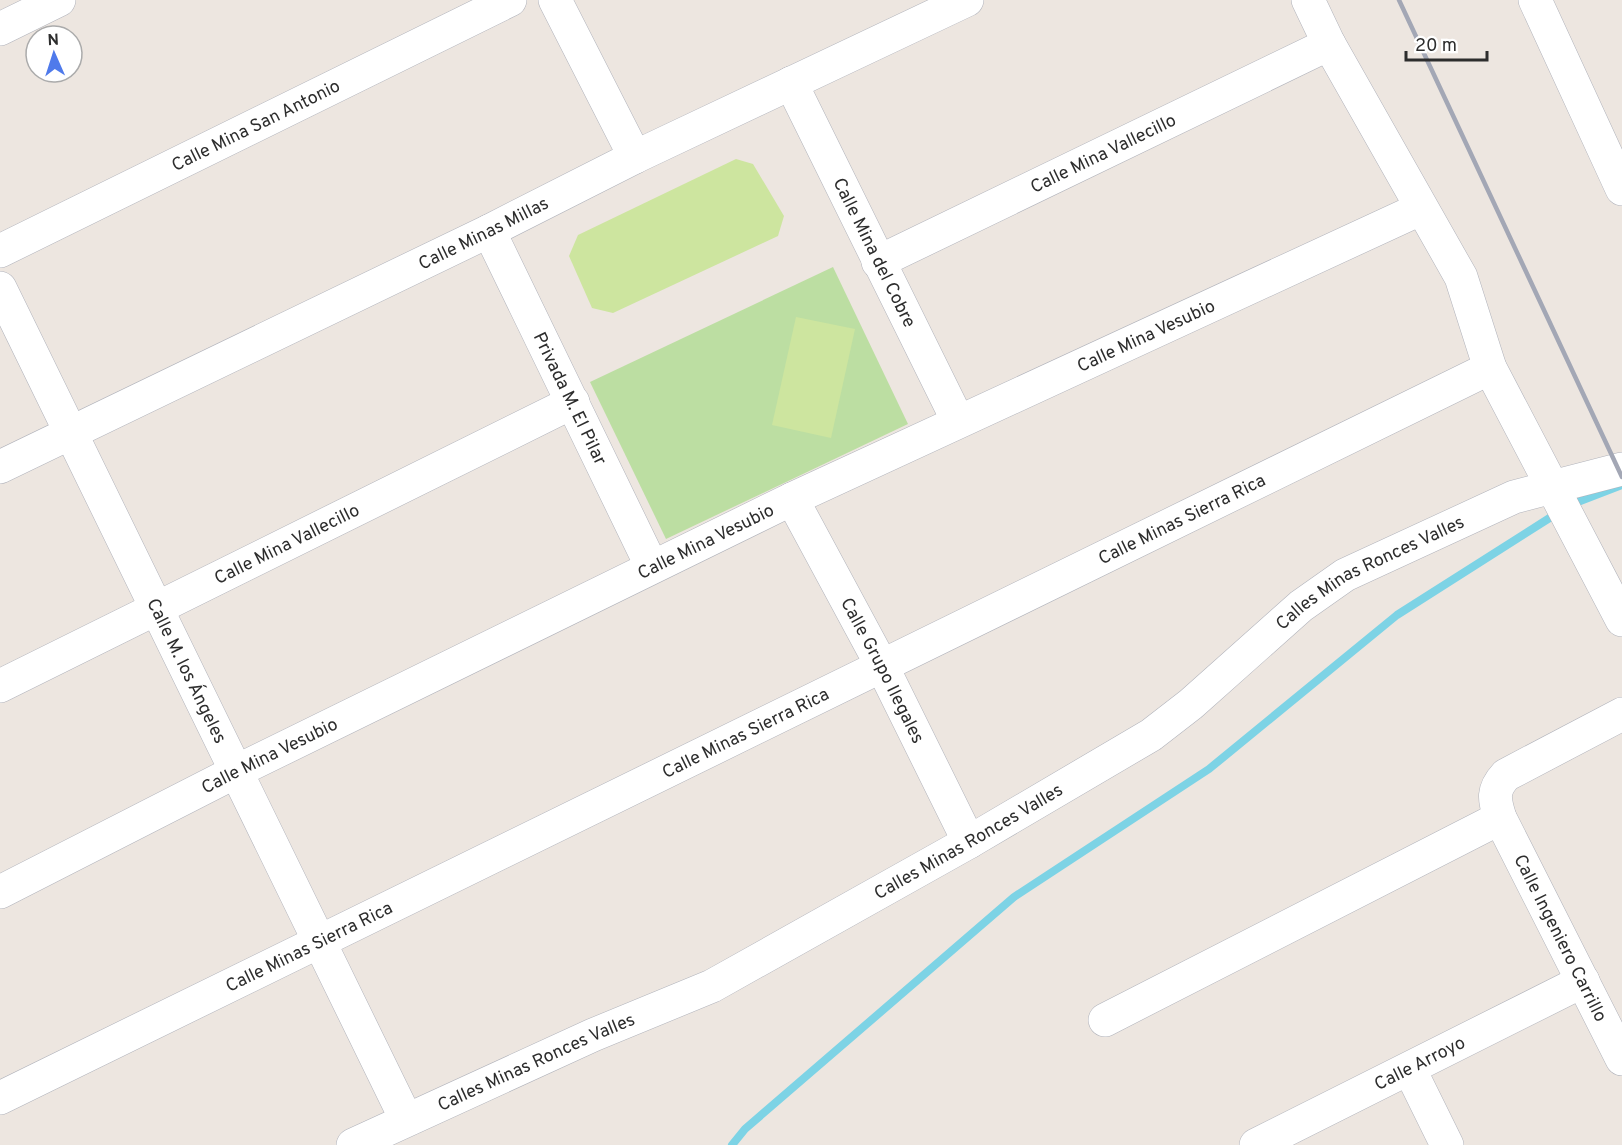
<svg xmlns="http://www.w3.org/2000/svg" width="1622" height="1145" font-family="Overpass,sans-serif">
  <rect width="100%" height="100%" fill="#ede6e0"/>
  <path fill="#bcdea2" d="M833,267L908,424L666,539L590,382Z"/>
  <g fill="#cde59f">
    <path d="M736,159L753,164L784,216L778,236L613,313L592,308L569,256L578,235Z"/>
    <path d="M796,317L855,329L831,438L772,425Z"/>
  </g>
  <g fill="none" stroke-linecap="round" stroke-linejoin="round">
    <g stroke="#7dd3e5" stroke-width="8">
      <path d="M1570,505L1622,485"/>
      <path d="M732,1145L745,1129L1014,897L1209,769L1397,615L1559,512"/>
    </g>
    <g stroke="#b1b3bb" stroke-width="34">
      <g id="minor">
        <path d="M555,0L635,157"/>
        <path d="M1308,0L1329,44L1461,277L1490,368L1622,620"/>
        <path d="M1535,0L1622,189"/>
        <path d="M0,29L59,0"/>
        <path id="s1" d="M791,83L958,421"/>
        <path id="s2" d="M489,231L652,567"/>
        <path id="s3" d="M0,251L510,0"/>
        <path id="s4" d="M878,262L1329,44"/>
        <path id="s5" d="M0,288L406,1119"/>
        <path id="s6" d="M0,467L489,231L635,157L967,0"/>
        <path id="s7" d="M792,499L882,666L969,842"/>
        <path id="s8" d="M0,686L573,402"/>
        <path id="s9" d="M1622,714L1506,775C1492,790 1494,799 1500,818L1622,1059"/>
        <path id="s10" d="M0,892L235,772L792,499L1420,209"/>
        <path d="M1105,1020L1500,818"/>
        <path d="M1410,1070L1447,1145"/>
        <path id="s11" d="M0,1098L1490,368"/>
        <path id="s12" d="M353,1145L593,1035L712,986L969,842L1151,735L1191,704L1301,606L1345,575L1514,497L1622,469"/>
        <path id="s13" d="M1256,1145L1583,981"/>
      </g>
    </g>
    <use href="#minor" stroke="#fff" stroke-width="33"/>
    <path stroke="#a3a7b5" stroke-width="4.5" d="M1399,0L1622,477"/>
  </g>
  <g text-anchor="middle" stroke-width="6" stroke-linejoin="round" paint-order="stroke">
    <g font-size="18" fill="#2d2d2d" stroke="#fff">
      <text dy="6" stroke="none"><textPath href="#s3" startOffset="285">Calle Mina San Antonio</textPath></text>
      <text dy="6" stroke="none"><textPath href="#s4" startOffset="250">Calle Mina Vallecillo</textPath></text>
      <text dy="6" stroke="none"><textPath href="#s6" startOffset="537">Calle Minas Millas</textPath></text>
      <text dy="6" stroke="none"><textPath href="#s1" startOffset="189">Calle Mina del Cobre</textPath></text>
      <text dy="6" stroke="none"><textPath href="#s10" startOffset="1274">Calle Mina Vesubio</textPath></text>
      <text dy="6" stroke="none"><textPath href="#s2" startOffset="186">Privada M. El Pilar</textPath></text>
      <text dy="6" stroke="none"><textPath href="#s11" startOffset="1316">Calle Minas Sierra Rica</textPath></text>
      <text dy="6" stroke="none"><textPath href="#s10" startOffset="788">Calle Mina Vesubio</textPath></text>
      <text dy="6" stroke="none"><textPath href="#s8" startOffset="320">Calle Mina Vallecillo</textPath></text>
      <text dy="6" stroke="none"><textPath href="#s12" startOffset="1173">Calles Minas Ronces Valles</textPath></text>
      <text dy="6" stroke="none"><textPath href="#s7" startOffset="194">Calle Grupo Ilegales</textPath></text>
      <text dy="6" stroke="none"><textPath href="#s5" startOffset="426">Calle M. los Ángeles</textPath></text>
      <text dy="6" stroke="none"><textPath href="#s11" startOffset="830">Calle Minas Sierra Rica</textPath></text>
      <text dy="6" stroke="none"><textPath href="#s10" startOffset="302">Calle Mina Vesubio</textPath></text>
      <text dy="6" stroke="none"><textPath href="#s12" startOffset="687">Calles Minas Ronces Valles</textPath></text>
      <text dy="6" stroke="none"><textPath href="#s9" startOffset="312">Calle Ingeniero Carrillo</textPath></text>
      <text dy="6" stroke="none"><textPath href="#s11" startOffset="344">Calle Minas Sierra Rica</textPath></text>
      <text dy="6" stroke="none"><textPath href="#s12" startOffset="201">Calles Minas Ronces Valles</textPath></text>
      <text dy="6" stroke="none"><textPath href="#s13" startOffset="183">Calle Arroyo</textPath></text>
    </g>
  </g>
  <g transform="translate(54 54) rotate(357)"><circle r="28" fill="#ffffff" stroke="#ababab" stroke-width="1.5"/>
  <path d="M0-4.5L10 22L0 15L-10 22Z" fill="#4f7aeb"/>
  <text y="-9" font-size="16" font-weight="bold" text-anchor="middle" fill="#2d2d2d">N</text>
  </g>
  <path d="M1406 51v9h81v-9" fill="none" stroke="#2d2d2d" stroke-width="3"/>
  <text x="1415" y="51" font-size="18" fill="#2d2d2d" stroke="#ffffff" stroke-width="4.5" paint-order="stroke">20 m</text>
</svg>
